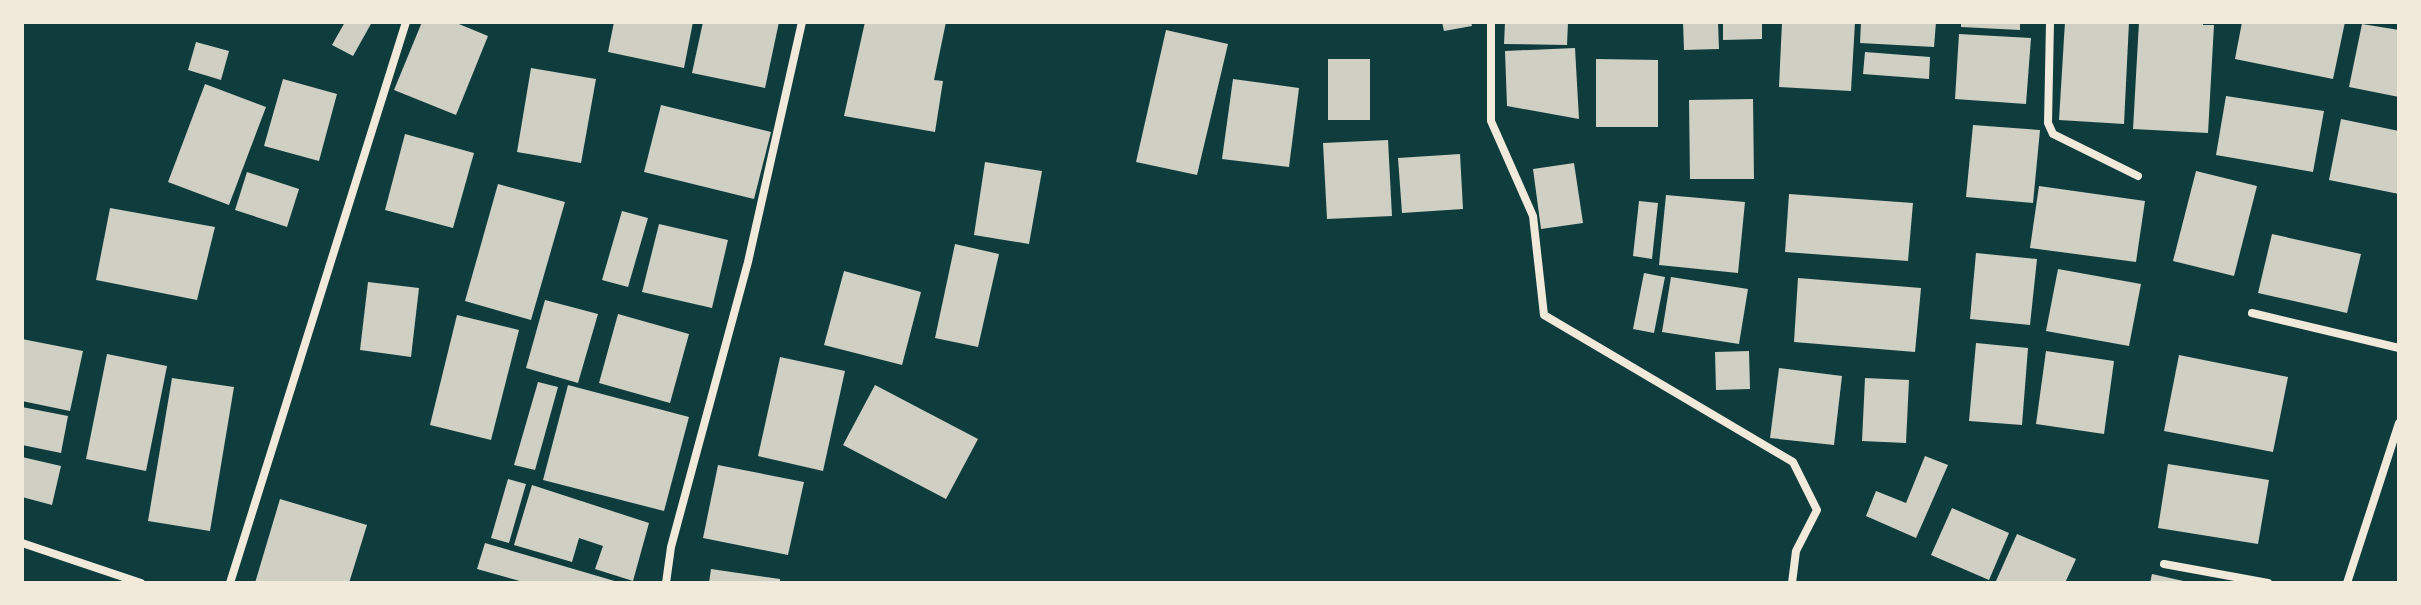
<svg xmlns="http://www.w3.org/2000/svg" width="2421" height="605" font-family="'Work Sans',sans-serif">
  <rect width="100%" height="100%" fill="#0f3d3e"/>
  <g fill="#cfcfc3">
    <path d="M345,22H372L353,56L332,45Z"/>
    <path d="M422,22H454L488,36L456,115L394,90Z"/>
    <path d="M614,22H693L684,68L608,52Z"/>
    <path d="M703,22H779L765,88L692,73Z"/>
    <path d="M865,22H946L934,80L943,81L935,132L844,116Z"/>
    <path d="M1442,22H1471L1472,26L1444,31Z"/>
    <path d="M1505,22H1568L1567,45L1504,44Z"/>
    <path d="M1683,22H1718L1719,49L1684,50Z"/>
    <path d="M1723,22H1762V39L1723,40Z"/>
    <path d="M1782,22H1855L1851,91L1779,87Z"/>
    <path d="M1861,22H1936L1934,47L1860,43Z"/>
    <path d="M1961,22H2020V30L1961,27Z"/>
    <path d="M2065,22H2129L2124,124L2059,120Z"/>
    <path d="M2139,22H2203V25H2214L2208,133L2133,129Z"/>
    <path d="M2242,22H2345L2333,79L2235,59Z"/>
    <path d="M2362,24L2399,30V97L2349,87Z"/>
    <path d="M1166,30L1228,44L1197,175L1136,162Z"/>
    <path d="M1959,34L2031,38L2026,104L1955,99Z"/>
    <path d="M196,42L229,51L221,80L188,70Z"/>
    <path d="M1575,48L1579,119L1507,106L1505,51Z"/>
    <path d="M1865,52L1930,57L1929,79L1863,74Z"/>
    <rect x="1328" y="59" width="42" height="61"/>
    <path d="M1596,59L1658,60V127H1596Z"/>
    <path d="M531,68L596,79L581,163L517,152Z"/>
    <path d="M283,79L337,94L319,161L264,146Z"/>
    <path d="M1233,79L1299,88L1289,167L1222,159Z"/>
    <path d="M205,84L266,107L229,205L168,182Z"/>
    <path d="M2226,96L2324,111L2313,172L2216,155Z"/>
    <path d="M1753,99L1754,179H1690L1689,100Z"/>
    <path d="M661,105L771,132L754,199L644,172Z"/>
    <path d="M2341,119L2399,131V194L2329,180Z"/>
    <path d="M1973,125L2040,130L2033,203L1966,197Z"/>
    <path d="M405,134L474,153L453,228L385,210Z"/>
    <path d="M1388,140L1392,216L1327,219L1323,143Z"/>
    <path d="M1460,154L1463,209L1402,213L1398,158Z"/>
    <path d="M985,162L1042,171L1029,244L974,235Z"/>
    <path d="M1574,163L1583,223L1541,229L1533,169Z"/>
    <path d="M2196,171L2257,186L2234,276L2173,261Z"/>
    <path d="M247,172L299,189L287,227L235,210Z"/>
    <path d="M498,184L565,202L531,320L465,301Z"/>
    <path d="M2039,186L2145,201L2136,262L2030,248Z"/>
    <path d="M1789,194L1913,203L1908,261L1785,252Z"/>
    <path d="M1666,195L1745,202L1738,273L1659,265Z"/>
    <path d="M1639,201L1658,203L1652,259L1633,256Z"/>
    <path d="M110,208L215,227L197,300L96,280Z"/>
    <path d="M622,211L648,218L628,287L602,280Z"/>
    <path d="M659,224L728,240L712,308L642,292Z"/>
    <path d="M2272,234L2361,254L2347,313L2258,293Z"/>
    <path d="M955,244L999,254L978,347L935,338Z"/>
    <path d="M1976,253L2037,259L2030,325L1970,319Z"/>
    <path d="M2058,269L2141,284L2129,346L2046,331Z"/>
    <path d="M844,271L921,292L902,365L824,345Z"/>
    <path d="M1644,273L1665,277L1654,333L1633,329Z"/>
    <path d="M1671,277L1748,289L1739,344L1662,332Z"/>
    <path d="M1798,278L1921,288L1915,352L1794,342Z"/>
    <path d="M368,282L419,288L411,357L360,350Z"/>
    <path d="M545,300L598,314L578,383L526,368Z"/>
    <path d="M618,314L689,334L670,403L599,383Z"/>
    <path d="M457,315L519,330L491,440L430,425Z"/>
    <path d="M22,339L83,351L70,411L22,401Z"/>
    <path d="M1976,343L2028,348L2022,425L1969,421Z"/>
    <path d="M1749,351L1750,389L1716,390L1715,352Z"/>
    <path d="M2046,351L2114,361L2104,434L2036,424Z"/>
    <path d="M107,354L167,366L146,471L86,459Z"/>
    <path d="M2179,355L2288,377L2273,452L2164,431Z"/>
    <path d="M780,357L845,371L823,471L758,456Z"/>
    <path d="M1779,368L1842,376L1834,445L1770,438Z"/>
    <path d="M172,378L234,387L210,531L148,521Z"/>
    <path d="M1865,378L1909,380L1906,443L1862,441Z"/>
    <path d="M538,382L558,387L535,470L514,465Z"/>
    <path d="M568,385L689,417L664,511L543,480Z"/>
    <path d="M875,385L978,439L946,499L843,445Z"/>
    <path d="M22,407L68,416L61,453L22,445Z"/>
    <path d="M1925,456L1948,465L1916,538L1866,516L1876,491L1906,503Z"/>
    <path d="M22,457L61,466L52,505L22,497Z"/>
    <path d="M2168,464L2269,480L2258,544L2158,528Z"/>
    <path d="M718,465L804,482L788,555L703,538Z"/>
    <path d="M508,479L526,484L509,543L491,538Z"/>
    <path d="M532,485L649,523L633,581L595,569L603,546L579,538L572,562L514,545Z"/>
    <path d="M280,499L367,525L349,583H255Z"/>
    <path d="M1952,508L2009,533L1989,580L1931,555Z"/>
    <path d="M2017,534L2076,559L2065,583H2001L1996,581Z"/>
    <path d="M485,543L618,582V583H527L477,569Z"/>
    <path d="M711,569L780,579V583H709Z"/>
    <path d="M2152,574L2188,582V583H2150Z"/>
  </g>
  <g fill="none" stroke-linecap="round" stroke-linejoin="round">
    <g stroke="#f1e9da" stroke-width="8">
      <path d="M1491,22V121L1533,216L1544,315L1793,462L1817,510L1796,551L1792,583"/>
      <path d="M2050,22L2048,123L2053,134L2138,176"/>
      <path d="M2252,313L2399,348"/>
      <path d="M22,543L141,583"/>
      <path d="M2164,564L2268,583"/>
      <path d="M230,583L406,22"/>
      <path d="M666,583L671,547L748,262L802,22"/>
      <path d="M2347,583L2399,423"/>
    </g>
  </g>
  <rect width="2421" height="605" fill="none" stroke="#f1e9da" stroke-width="48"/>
</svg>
